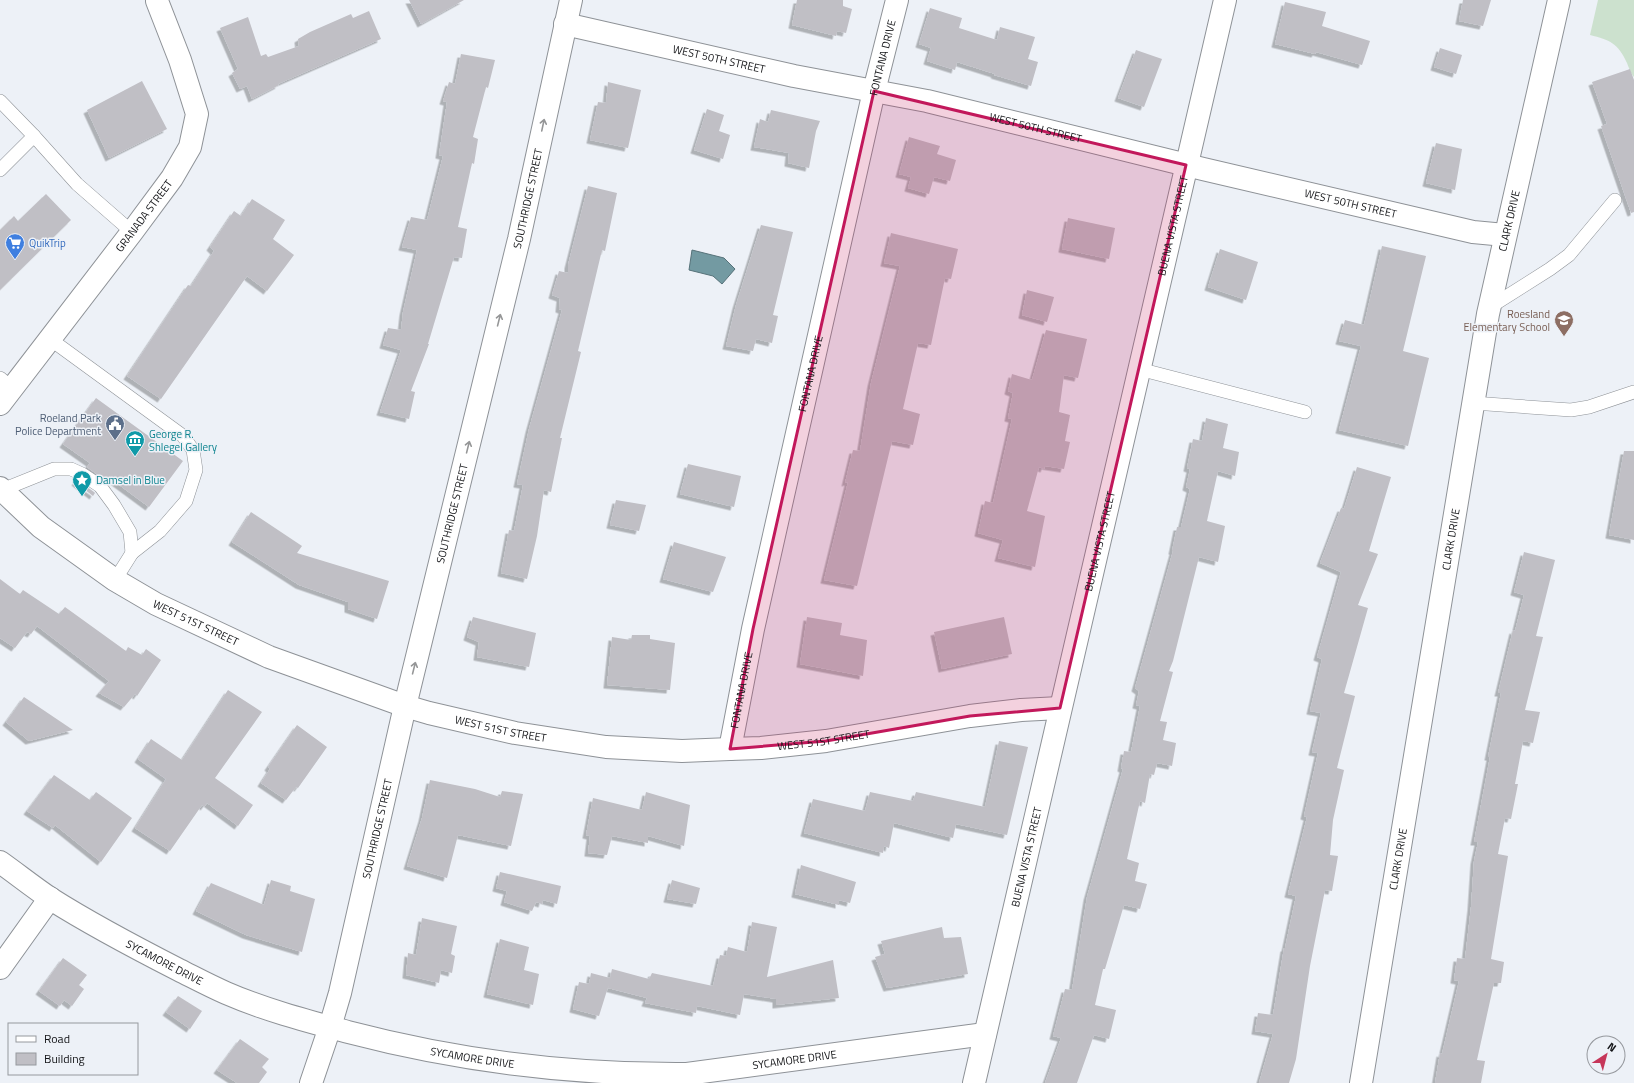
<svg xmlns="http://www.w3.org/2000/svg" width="1634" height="1083" font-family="'Titillium Web',sans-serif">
  <defs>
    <filter id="shadow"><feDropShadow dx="-3.5" dy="3.5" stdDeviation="0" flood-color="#0004"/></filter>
  </defs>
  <rect width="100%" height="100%" fill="#edf1f7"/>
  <path fill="#cce1ce" d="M1598,0H1634V77C1631,74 1629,68 1627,63C1618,43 1610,40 1590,35Z"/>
  <path fill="#739aa2" stroke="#567279" d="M692,250L724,258L735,269L722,284L713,276L689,270Z"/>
  <g fill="#c0bfc5" filter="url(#shadow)">
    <path d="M409,0H464L421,24Z"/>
    <path d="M797,0H843V6L852,9L846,33L837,31L836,36L792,25Z"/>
    <path d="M1463,0H1491L1483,26L1459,21Z"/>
    <path d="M1285,2L1326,12L1322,26L1370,41L1362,65L1316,52L1315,54L1275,44Z"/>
    <path d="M930,8L962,18L959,28L997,40L1000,27L1035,37L1028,59L1038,62L1031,86L994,75L995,74L957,62L955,70L927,61L931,48L919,44Z"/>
    <path d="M369,11L381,39L278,84L279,85L252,99L247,86L240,89L232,73L238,69L220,28L248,17L261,56L266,54L268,57L299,46L298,39L310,32L351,14L353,18Z"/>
    <path d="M1440,48L1462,55L1456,74L1434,67Z"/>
    <path d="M1136,50L1162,59L1144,107L1118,98Z"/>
    <path d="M461,54L495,60L488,88L486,87L473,137L478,139L474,164L472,163L458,227L467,229L462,258L454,257L428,344H429L411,391L415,392L409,419L380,412L401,350L383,345L388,328L401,330L403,312L417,250L402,247L411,217L427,220L443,156L439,155L447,102L443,101L449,82L455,84Z"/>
    <path d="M1630,69L1634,80V212L1631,213L1601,126L1607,124L1592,82Z"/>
    <path d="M142,81L167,129L109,158L87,110Z"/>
    <path d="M608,82L641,90L628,148L590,140L598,102L606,103Z"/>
    <path d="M707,109L724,115L719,131L730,135L723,159L694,150Z"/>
    <path d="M771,110L820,121L816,131L809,168L788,163L789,153L754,147L760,119L768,122Z"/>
    <path d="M909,137L940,146L937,154L956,160L950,181L934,177L929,194L908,188L911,177L899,174Z"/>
    <path d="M1436,143L1462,149L1455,190L1426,183Z"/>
    <path d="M588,186L617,193L605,251L602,250L578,351L581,352L560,438H562L551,492L544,490L537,536L527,579L501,573L509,530L514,531L523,485L517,484L529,429L562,310L559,309L560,298L552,295L559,271L568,273V265Z"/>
    <path d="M46,194L71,220L0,290V230L14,216L18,221Z"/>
    <path d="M252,199L285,220L273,239L294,255L267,291L247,276L161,399L127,376L188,285L191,286L214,251L210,247L234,211L241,216Z"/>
    <path d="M1068,218L1115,228L1109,259L1062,249Z"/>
    <path d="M761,225L793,232L773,315L778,316L772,343L756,339L753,351L726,346L736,305Z"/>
    <path d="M891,233L958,249L951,279L945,278L931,345L918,343L903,409L920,414L913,445L892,441L857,586L824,580L848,482L845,483L853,450L860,451L871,383L900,266L884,263Z"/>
    <path d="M1382,246L1426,256L1403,351L1429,358L1408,446L1339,430L1361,346L1339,341L1345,320L1364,325Z"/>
    <path d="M1220,249L1258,262L1246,300L1208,287Z"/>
    <path d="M1027,290L1054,297L1047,322L1022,315Z"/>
    <path d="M1046,330L1087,339L1078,378L1064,375L1059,412L1070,415L1065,441L1070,442L1064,469L1045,466L1044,469L1039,467L1027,511L1045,516L1035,567L998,558L1003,540L978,533L985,501L993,503L1012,419L1008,418L1013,393L1008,391L1012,374L1032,380Z"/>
    <path d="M96,398L183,461L149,507L107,476L105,480L87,467L90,463L63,444Z"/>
    <path d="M1206,418L1228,424L1223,448L1239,452L1235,476L1218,471L1207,521L1225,526L1218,562L1199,557L1173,661L1169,671L1173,672L1160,721L1167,722L1163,740L1176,743L1172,766L1157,763L1154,775L1150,774L1145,803L1140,801L1127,859L1139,863L1135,881L1147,884L1140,909L1124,905L1105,969H1103L1095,1005L1116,1010L1109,1039L1094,1035L1077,1083H1045L1061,1038L1053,1036L1065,989L1072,990L1087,897L1123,769L1121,768L1124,751L1131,752L1140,706L1136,705L1139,691L1135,688L1173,551H1172L1177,527H1181L1190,489L1186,487L1190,469L1187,468L1193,439L1202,441Z"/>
    <path d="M1624,451H1634V540L1609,535Z"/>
    <path d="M688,464L741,476L734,507L680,494Z"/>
    <path d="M1357,467L1391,477L1369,551L1378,554L1358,605L1368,608L1344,693L1355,696L1337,768L1344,770L1333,820L1330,855L1338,856L1332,891L1325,890L1310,966L1296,1059L1289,1083H1259L1273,1034L1255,1031L1258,1013L1273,1015L1284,948H1285L1296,896L1288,894L1307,817L1304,816L1318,753L1312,752L1321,713L1310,711L1322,659L1317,657L1341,572L1320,563L1341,508L1344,509Z"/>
    <path d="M77,480L94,492L95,493L93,496L75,482Z"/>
    <path d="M616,500L646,505L639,531L610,525Z"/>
    <path d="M251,512L302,546L297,553L389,581L377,619L348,609V602L299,585L232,542Z"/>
    <path d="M674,542L726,557L713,592L663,579Z"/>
    <path d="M1524,552L1555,560L1536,636L1543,637L1525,710L1540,712L1533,743L1523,741L1515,784H1518L1511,819L1505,818L1498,854L1508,856L1491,959L1504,962L1501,983H1494L1477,1060L1485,1061L1481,1083H1435L1440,1053L1442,1054L1459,981L1454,980L1457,958L1465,959L1471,907L1474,861L1478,842H1474L1490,757H1488L1501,693H1498L1513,630L1515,631L1524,595L1514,592Z"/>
    <path d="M0,579L20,594L23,590L59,614L65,607L126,651L128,647L142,655L146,649L161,660L137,696L135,694L124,707L99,693L109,681L37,626L31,634L27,632L15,648L0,638Z"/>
    <path d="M473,617L536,633L529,667L477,657L479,642L467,637Z"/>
    <path d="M807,617L842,623L840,635L867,640L863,676L800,664Z"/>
    <path d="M1004,617L1012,654L942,669L934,632Z"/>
    <path d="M632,635H650V639L675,643L670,690L607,685L612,637L631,640Z"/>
    <path d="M228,690L262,712L215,778L253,805L238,826L207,803L204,807L202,805L170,851L135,828L166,779L138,759L151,739L182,760Z"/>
    <path d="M24,697L73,730L29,741L6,722Z"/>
    <path d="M297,725L327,747L298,788L296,787L286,800L261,783L270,769L268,767Z"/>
    <path d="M999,741L1028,747L1007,835L956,824L953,838L894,823L889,848L884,846L883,853L804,833L813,799L865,811L870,792L913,801L916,792L985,807Z"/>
    <path d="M54,775L90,800L96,792L132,818L101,862L55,825L53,828L27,811Z"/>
    <path d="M430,780L475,789L500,797L502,791L523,794L511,846L458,835L447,878L407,866L422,818Z"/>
    <path d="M646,792L690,805L684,846L648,836V843L612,836L607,855L588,853L590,836L586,835L593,798L642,810Z"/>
    <path d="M801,865L856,882L850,903L839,900V905L795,894Z"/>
    <path d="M500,872L561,886L557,904L543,900L542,904L536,902L532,911L504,902L507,891L496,888Z"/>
    <path d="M271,880L291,886L290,891L315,899L302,952L246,935L196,911L211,883L264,905Z"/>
    <path d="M672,880L700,888L696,904L667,899Z"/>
    <path d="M422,918L457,926L451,954L455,956L452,973L441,970L439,983L406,975L408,953L416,955Z"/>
    <path d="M752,922L777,927L767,977L833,960L839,998L776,1005V999L744,994L740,1015L697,1006L696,1013L645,1003L647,998L608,988L609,984L599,1016L573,1009L579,982L589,984L591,973L610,978L612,969L649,979L652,973L713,986L720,955L726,956L728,947L747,952Z"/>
    <path d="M942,927L944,938L961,937L968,974L887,988L875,957L885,954L881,941Z"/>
    <path d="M500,939L529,947L524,970L539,974L533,1005L487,994Z"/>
    <path d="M63,958L87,975L79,985L84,989L72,1006L64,1000L60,1006L39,991Z"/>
    <path d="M178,996L202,1011L190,1029L166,1012Z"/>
    <path d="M240,1039L269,1059L262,1067L267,1072L259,1083H237L217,1070Z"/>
  </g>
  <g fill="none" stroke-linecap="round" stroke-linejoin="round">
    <g stroke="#8e9297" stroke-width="14">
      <g id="lane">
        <path d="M0,101L34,136L0,170"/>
        <path d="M34,136L77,184L132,232"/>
        <path d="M1490,307L1550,269L1569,255L1615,200"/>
        <path d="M50,339L183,436L193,450L196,470L186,501L160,531L132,553L115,580"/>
        <path d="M1139,369L1305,412"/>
        <path d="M0,378L12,388"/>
        <path d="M1473,403L1571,410L1589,407L1634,392"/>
        <path d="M2,490L54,469H71L82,474L100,486L114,505L130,532L132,553"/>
      </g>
    </g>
    <g stroke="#8e9297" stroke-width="24">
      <g id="street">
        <path id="s1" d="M565,24L794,76L927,101L1203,169L1473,232L1505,235"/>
        <path id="s2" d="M0,404L132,232L172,178L190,147L197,114L180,60L157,1"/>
        <path id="s3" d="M0,488L41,527L115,580L156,604L269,657L405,706L429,713L515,733L606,747L682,751L730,749L761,748L826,741L970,716L1021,710L1060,708"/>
        <path id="s4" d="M730,749L753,629L874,91L897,0"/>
        <path id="s5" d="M0,862C17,874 33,887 51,899C92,925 136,948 179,970C195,978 210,986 226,993C265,1010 307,1021 348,1032C459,1061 572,1075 687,1074L985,1034"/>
        <path d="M0,968L50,898"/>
        <path id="s6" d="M311,1083L330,1027L340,993L405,706L519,239L571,0"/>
        <path id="s7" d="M974,1083L1225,0"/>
        <path id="s8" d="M1361,1083L1488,314L1559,0"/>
      </g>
    </g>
    <use href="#lane" stroke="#fff" stroke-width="13"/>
    <use href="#street" stroke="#fff" stroke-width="22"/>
  </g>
  <defs><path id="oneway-shaft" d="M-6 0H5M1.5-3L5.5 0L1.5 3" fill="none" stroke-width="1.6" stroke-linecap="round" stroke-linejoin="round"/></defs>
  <g stroke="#959697">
    <use href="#oneway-shaft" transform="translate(543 125) rotate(-78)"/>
    <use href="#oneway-shaft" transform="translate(499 320) rotate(-76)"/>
    <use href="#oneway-shaft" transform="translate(468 447) rotate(-76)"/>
    <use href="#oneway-shaft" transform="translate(414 668) rotate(-76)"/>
  </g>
  <path fill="#c2185b" fill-opacity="0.2" stroke="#c2185b" stroke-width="3" stroke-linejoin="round" d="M874,91L1186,165L1060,708L970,716L826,741L730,749L753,629Z"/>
  <defs>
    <g id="supermarket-pin" transform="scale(1)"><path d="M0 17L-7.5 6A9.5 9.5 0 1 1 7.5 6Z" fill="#3f7fe0" stroke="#edf1f7"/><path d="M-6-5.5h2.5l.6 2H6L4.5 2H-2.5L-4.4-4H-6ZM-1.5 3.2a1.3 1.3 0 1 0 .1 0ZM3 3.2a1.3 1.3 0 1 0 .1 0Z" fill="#fff"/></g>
    <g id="school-pin" transform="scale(1)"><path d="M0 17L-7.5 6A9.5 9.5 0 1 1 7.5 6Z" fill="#8d6e63" stroke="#edf1f7"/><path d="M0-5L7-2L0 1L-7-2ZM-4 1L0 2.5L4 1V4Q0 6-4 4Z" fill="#fff"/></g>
    <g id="civic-pin" transform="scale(1)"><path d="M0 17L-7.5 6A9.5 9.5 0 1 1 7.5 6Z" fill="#5c6f8a" stroke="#edf1f7"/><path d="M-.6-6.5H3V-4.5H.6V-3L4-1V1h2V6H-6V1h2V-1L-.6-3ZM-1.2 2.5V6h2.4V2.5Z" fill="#fff"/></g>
    <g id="museum-pin" transform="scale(1)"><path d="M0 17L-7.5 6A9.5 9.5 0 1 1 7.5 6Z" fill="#0f9aa8" stroke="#edf1f7"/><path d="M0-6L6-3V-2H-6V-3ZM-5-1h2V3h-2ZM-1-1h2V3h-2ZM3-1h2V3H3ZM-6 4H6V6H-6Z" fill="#fff"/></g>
    <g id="sight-pin" transform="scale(1)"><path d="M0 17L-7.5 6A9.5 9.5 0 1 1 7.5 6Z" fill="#0f9aa8" stroke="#edf1f7"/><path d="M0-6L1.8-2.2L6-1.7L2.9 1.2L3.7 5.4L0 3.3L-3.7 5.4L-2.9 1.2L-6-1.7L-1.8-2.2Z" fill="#fff"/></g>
  </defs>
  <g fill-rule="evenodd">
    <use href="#supermarket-pin" x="15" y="243"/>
    <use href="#school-pin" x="1564" y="320"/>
    <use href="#civic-pin" x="115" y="424"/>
    <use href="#museum-pin" x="135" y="440"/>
    <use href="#sight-pin" x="82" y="480"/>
  </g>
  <g text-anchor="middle" stroke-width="3" stroke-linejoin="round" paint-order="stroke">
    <g font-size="11" fill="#141518" stroke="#edf1f7">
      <text dy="4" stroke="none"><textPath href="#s4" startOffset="708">FONTANA DRIVE</textPath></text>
      <text dy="4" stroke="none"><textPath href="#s1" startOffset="158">WEST 50TH STREET</textPath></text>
      <text dy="4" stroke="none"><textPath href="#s1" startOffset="482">WEST 50TH STREET</textPath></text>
      <text dy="4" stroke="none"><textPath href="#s6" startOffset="911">SOUTHRIDGE STREET</textPath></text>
      <text dy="4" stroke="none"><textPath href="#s1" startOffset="806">WEST 50TH STREET</textPath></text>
      <text dy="4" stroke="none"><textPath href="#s2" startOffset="237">GRANADA STREET</textPath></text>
      <text dy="4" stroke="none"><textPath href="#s8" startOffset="875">CLARK DRIVE</textPath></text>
      <text dy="4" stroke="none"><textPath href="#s7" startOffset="880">BUENA VISTA STREET</textPath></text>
      <text dy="4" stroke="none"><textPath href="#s4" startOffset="384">FONTANA DRIVE</textPath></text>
      <text dy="4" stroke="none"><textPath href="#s6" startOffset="587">SOUTHRIDGE STREET</textPath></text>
      <text dy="4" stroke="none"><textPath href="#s8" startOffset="551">CLARK DRIVE</textPath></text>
      <text dy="4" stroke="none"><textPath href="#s7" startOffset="556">BUENA VISTA STREET</textPath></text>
      <text dy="4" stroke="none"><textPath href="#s3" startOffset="239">WEST 51ST STREET</textPath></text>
      <text dy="4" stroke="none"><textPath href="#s4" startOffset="60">FONTANA DRIVE</textPath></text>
      <text dy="4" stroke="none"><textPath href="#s3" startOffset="563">WEST 51ST STREET</textPath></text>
      <text dy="4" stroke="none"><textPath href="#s3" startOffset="888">WEST 51ST STREET</textPath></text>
      <text dy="4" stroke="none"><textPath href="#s6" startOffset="263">SOUTHRIDGE STREET</textPath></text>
      <text dy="4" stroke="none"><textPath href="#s7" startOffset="232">BUENA VISTA STREET</textPath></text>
      <text dy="4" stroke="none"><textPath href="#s8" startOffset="227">CLARK DRIVE</textPath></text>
      <text dy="4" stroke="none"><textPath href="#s5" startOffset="193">SYCAMORE DRIVE</textPath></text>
      <text dy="4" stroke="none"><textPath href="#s5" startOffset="517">SYCAMORE DRIVE</textPath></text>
      <text dy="4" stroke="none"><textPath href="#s5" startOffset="841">SYCAMORE DRIVE</textPath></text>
    </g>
    <g font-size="11" fill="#366cbe" stroke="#edf1f7" text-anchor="start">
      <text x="29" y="247">QuikTrip</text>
    </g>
    <g font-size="11" fill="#785e54" stroke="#edf1f7" text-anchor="end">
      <text x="1550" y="318">Roesland<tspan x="1550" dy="13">Elementary School</tspan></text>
    </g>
    <g font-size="11" fill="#4e5e75" stroke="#edf1f7" text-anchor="end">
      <text x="101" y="422">Roeland Park<tspan x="101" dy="13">Police Department</tspan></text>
    </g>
    <g font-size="11" fill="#0d838f" stroke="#edf1f7" text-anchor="start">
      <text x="149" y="438">George R.<tspan x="149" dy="13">Shlegel Gallery</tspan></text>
      <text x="96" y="484">Damsel in Blue</text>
    </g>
  </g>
  <rect x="8" y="1023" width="130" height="52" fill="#edf1f7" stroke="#96999e"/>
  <rect x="16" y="1036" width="20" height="6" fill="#ffffff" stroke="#96999e"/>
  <text x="44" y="1043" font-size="12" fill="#141518">Road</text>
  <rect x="16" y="1053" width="20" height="12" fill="#c0bfc5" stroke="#96999e"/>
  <text x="44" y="1063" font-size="12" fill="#141518">Building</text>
  <g transform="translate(1606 1055) rotate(36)"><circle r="19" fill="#edf1f7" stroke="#96999e"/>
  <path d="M0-3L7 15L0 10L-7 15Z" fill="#c63659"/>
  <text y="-6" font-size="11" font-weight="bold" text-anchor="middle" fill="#141518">N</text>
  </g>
</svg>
